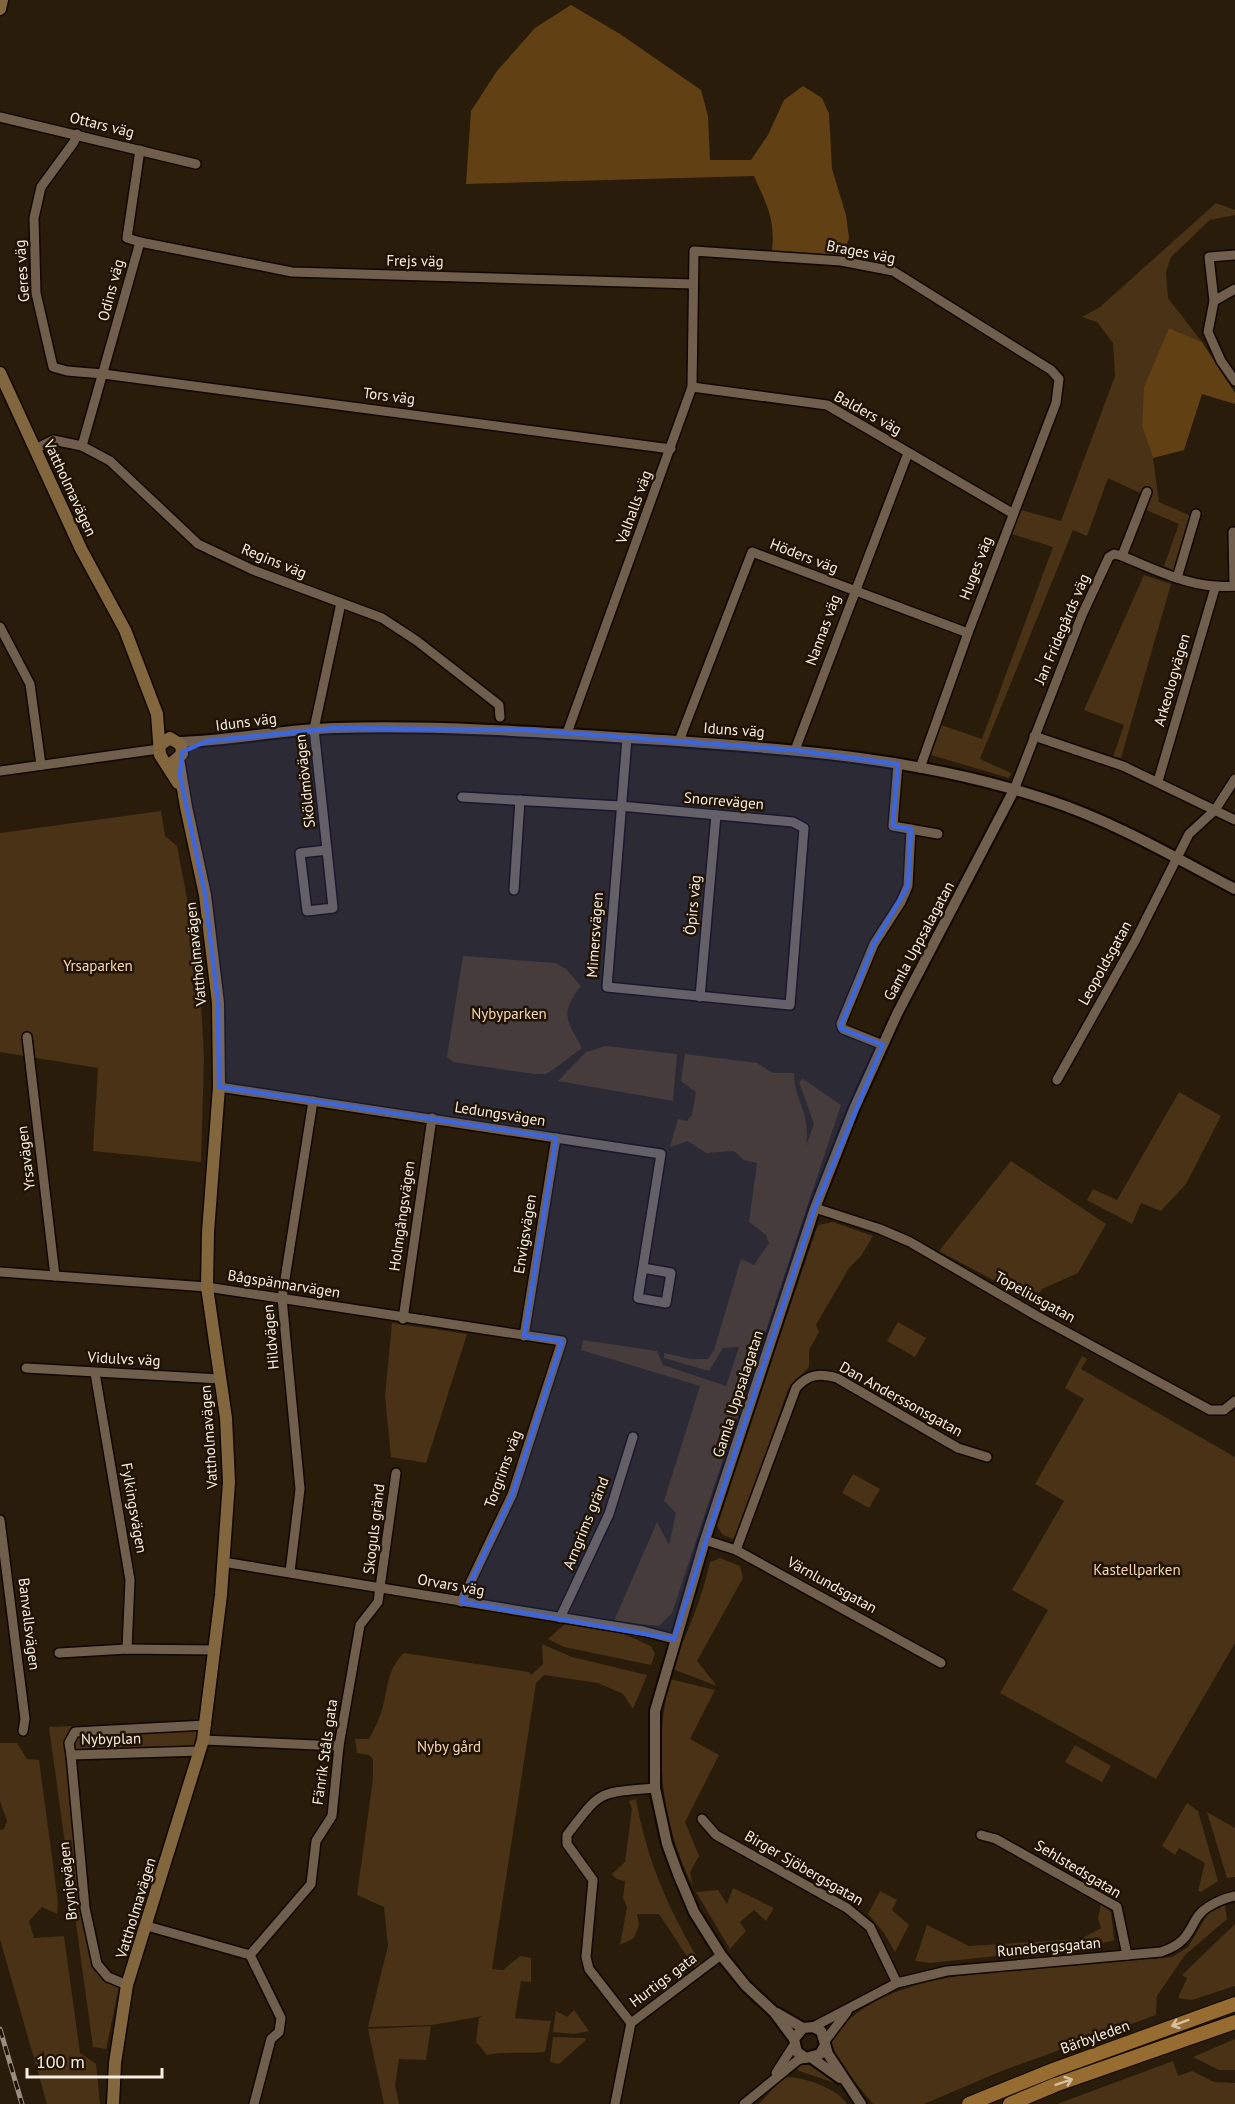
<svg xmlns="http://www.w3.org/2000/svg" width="1235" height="2104" font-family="'PT Sans',sans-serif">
  <rect width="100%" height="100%" fill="#291c0b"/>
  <g fill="#493215">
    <path d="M1216,203L1235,210V215L1210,220L1171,257L1166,272L1168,298L1202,342L1169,328L1142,426L1153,458L1159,502L1191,516L1175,571L1164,566L1179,524L1144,509L1152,490L1147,486L1142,494L1108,478L1087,536L1073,530L980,759L1011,773L1009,778L931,755L941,725L982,739L1053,547L1012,534L1021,510L1061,521L1115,376L1113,343L1097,322L1082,317L1100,307Z"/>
    <path d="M1144,575L1171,584L1121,758L1113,757L1124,725L1084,710Z"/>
    <path d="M161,811L165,836L177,846L187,898L201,1004L204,1057L201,1162L93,1151L98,1068L0,1052V833Z"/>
    <path d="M463,956L555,963L566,969L581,986C559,1013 567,1021 582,1048L554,1069L546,1074H534L453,1062L447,1057Z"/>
    <path d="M606,1046L677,1054L673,1101L558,1081L586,1052Z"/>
    <path d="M685,1054L757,1063L773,1073H794C795,1104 811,1112 806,1146L814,1124L799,1082L803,1079L841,1105L672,1613L659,1626L614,1621L657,1522L669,1545L676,1513L664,1501L700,1386L581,1350L583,1340L657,1351L663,1365L726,1386L739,1347L723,1348L709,1371L664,1358V1353L691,1359H708L714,1350L741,1259L754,1265L769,1243L766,1235L749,1222L757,1163L744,1160L734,1151L706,1153L688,1141L670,1147L678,1119L687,1121L692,1115L696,1092L681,1081Z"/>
    <path d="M1179,1092L1221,1116L1186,1184L1161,1211L1141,1203L1132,1224L1087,1200L1093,1189L1117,1200Z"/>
    <path d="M1011,1161L1106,1224L1078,1273L1042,1289L1034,1302L939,1251Z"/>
    <path d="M833,1222L873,1236L861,1256L849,1268L816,1325L819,1332L809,1350V1367L788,1389L738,1534L732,1539L722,1534L716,1524L719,1512L816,1230L819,1225Z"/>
    <path d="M898,1322L926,1338L915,1357L887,1341Z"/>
    <path d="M392,1323L467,1334L426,1463L391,1457L385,1396Z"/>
    <path d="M1082,1356L1087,1359L1081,1369L1235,1457V1643L1156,1779L1000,1693L1048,1610L1012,1590L1064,1501L1035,1484L1084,1399L1065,1388Z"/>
    <path d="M853,1474L880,1489L869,1508L842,1493Z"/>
    <path d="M720,1558L740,1566L743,1578L697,1661L717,1686L670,1668C686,1639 703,1595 710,1562Z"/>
    <path d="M565,1624L624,1634L651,1646L655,1654L651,1665L564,1647L548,1639Z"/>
    <path d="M542,1644L572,1657L647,1675L633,1709L623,1694L598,1683L544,1675L536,1683L492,1969L503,1970L520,1956L531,1958V1982L521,1981L515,2018L551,2021L545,2052C525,2054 506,2051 487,2055L476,2042L479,2018L483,2016L432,2025L368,2027L388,1946L384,1907L357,1895L373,1779V1759L369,1755L357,1753L355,1739H369C373,1731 378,1722 381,1713C388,1692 386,1669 404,1653L529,1672L531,1675L543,1664Z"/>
    <path d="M670,1679L715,1690L690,1739L719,1755L685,1822L699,1856L690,1872L693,1887C661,1824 653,1748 670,1679Z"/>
    <path d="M206,1725L200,1751L71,1755L78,1825L97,1963L120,1982L106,2049L93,2047L49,1727L74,1726L76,1732Z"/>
    <path d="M0,1743H17L27,1759L39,1760L58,1902L57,1914L42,1907L29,1921L34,1938L64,1936L80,2053L96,2064L100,2104H47L0,1939V1830L4,1829L7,1821L0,1801Z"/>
    <path d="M1075,1745L1111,1766L1102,1782L1065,1762Z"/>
    <path d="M636,1799C647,1862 669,1910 701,1964L696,1970L659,1914H637L639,1925L634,1938L620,1945L627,1907L623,1898L625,1881L616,1879L612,1874L625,1862L632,1809L629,1801Z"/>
    <path d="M1187,1803L1198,1811L1218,1881L1201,1892L1198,1891L1205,1863L1179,1848L1175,1855L1162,1846Z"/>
    <path d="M1207,1812L1235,1828V1877L1227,1878Z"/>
    <path d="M733,1888L774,1908L766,1921L754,1910L740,1922L746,1931L730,1949L696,1892L718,1890L727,1904Z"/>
    <path d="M880,1891L897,1900L892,1910L909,1925L895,1952L884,1933L868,1914Z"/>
    <path d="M1101,1904L1111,1912L1114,1940L1093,1946L930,1963L915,1961L927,1925L969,1946L1081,1939L1101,1928L1098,1918Z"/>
    <path d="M1225,1904L1227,1919L1185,1955L1157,1996L1156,2015L1004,2070L924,2104H873L835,2058L829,2041C877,1976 975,1973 1048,1967C1089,1964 1131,1960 1172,1957L1188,1947L1210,1910Z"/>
    <path d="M1235,1924V1986L1192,2000L1178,1998L1187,1978L1182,1975Z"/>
    <path d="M574,2010L589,2031L574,2034L553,2032L556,2011L567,2017Z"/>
    <path d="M431,2026L426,2060L399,2059L395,2085L399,2104H384L368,2029Z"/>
    <path d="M553,2037L585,2038L586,2040L559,2064L550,2062Z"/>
    <path d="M1235,2039V2070H1219L1193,2057Z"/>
    <path d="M1173,2061L1178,2076L1192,2071L1214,2082L1235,2083V2104H1057Z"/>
    <path d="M803,2063L820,2067L835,2083L799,2071L795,2067Z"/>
    <path d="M784,2077C802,2076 837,2088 847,2104H759Z"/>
  </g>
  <g fill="#614114">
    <path d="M571,5L620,34L701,90L708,116L710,160H751L768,135L784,100L803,86L822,98L829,114L832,169L846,215L849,238L841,261L771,256C777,223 767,205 754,176L466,184L471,111L497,71L535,28Z"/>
    <path d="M1169,328L1202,342L1235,393V404L1202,394L1184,450L1153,458L1142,426L1144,387Z"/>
  </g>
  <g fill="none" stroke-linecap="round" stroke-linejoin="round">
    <g stroke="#110600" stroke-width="12">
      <g id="minor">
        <path d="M0,117L196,164"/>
        <path d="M77,134L74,142L41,187L34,218L36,293L53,367L67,371L103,374L671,449"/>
        <path d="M140,242L292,272L693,284"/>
        <path d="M1235,255L1209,257L1214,301L1208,332L1221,361L1235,381"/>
        <path d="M1214,301L1235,289"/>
        <path d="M692,387L827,405L1012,513"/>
        <path d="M82,446L140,242L127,238L140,150"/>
        <path d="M35,449L53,440L82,446L110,461L198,544L253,570L382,618L417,641L499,705L500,717"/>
        <path d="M1233,532L1234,586"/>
        <path d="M1122,556C1158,571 1195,590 1235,586"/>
        <path d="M1177,578L1196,514"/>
        <path d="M0,627L30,684L41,765"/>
        <path d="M567,733L692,387L694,251L841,261L893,271L1051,370L1059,379L1056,403L968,633L920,768"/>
        <path d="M1034,736L1123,766L1235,820"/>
        <path d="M679,741L752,552L968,633"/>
        <path d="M795,750L908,453"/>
        <path d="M898,764L893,826L938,834"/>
        <path d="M0,771L159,749"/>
        <path d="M1158,781L1215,588"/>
        <path d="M1014,790L1082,615L1109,557L1114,554L1122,556L1147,492"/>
        <path d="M462,797L620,806L793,822L804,828L790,1005L607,987L627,738"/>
        <path d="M327,850L333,908L307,911L300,853L327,850L314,729L341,603"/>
        <path d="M514,890L520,800"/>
        <path d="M700,997L716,815"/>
        <path d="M27,1037L55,1276"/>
        <path d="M883,1045L843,1029L841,1024L874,944L901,902L908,886L911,829"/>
        <path d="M1057,1080L1135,941L1189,834L1215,810L1235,779"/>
        <path d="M219,1087L661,1154L638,1298L666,1303L671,1273L643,1268"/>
        <path d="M815,1208L880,1229L910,1242L1037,1316L1210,1410H1224L1235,1401"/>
        <path d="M0,1272L207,1287L562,1341L512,1495L461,1602"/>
        <path d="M403,1319L432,1118"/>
        <path d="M524,1336L556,1138"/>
        <path d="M26,1368L220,1379"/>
        <path d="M95,1373L130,1580L127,1649"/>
        <path d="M0,1520L25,1719L23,1731"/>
        <path d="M705,1540L736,1550L941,1663"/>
        <path d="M736,1550L796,1388C808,1374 820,1373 837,1378L958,1448L987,1457"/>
        <path d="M223,1562L643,1631L674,1639"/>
        <path d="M290,1572L300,1489L282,1298L313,1101"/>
        <path d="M560,1618L609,1514L633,1437"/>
        <path d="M59,1653L127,1649L215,1650"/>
        <path d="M203,1740L339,1746"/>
        <path d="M200,1751L71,1755L69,1743L75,1732L206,1725"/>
        <path d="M71,1755L85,1908L97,1964L108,1977L127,1985"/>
        <path d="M702,1819L716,1835L847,1908L870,1927L897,1983"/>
        <path d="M981,1835L996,1839L1117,1907L1127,1955"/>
        <path d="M147,1926L250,1955"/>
        <path d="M631,2023L589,1969L586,1957L593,1880L567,1844V1835C602,1789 598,1793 655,1788"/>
        <path d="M813,2027L897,1983L947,1971L1161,1952C1197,1940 1187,1920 1208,1907C1216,1902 1226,1898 1235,1896"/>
        <path d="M825,2041L847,2012"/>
        <path d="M776,2073L794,2045"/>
        <path d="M254,2104L271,2039L279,2032L281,2018L250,1955L311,1884L316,1841L332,1816L339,1746L360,1625L378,1602L396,1473"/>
        <path d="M615,2104L631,2023L721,1955"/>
        <path d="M744,2104L798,2060L806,2058"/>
      </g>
    </g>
    <g stroke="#110600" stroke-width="14">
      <g id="tertiary">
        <path d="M179,742C231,741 283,729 336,728C445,725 553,733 662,740C792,749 924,758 1048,800C1113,821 1174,857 1235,889"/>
        <path d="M777,2013L803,2028"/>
        <path d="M794,2039L774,2012L746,1986L721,1955L694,1912L678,1874L667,1844L655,1788V1711L705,1540L815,1208L854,1109L897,1014L1014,790"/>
        <path d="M825,2045L820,2054L806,2058L797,2052L794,2039L803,2028L813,2027L821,2031L828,2054L861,2104"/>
        <path d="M812,2058L840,2078"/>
      </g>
    </g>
    <g stroke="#110600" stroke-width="15">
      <g id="secondary">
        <path d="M0,9L2,0"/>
        <path d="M0,373L81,549L125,630L157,714L160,755L178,783"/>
        <path d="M160,745L170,738L181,745L182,754L173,762"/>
        <path d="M113,2104L115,2063L127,1985L203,1740L221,1595L229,1482L226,1418L207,1287L208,1232L219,1087L218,1003L205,895L186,807L178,759"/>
      </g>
    </g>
    <g stroke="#110600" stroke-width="16">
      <g id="primary">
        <path d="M969,2104L1053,2070L1235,2004"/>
        <path d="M1010,2104L1055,2085L1235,2022"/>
      </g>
    </g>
    <use href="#minor" stroke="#6f5f4c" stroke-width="9"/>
    <use href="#tertiary" stroke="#6f5f4c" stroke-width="10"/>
    <use href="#secondary" stroke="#82663e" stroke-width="12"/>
    <use href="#primary" stroke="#966c30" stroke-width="14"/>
    <g stroke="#988d7f" stroke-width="5">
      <path id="rail" d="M0,2029L22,2104"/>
    </g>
    <use href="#rail" stroke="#201304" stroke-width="3" stroke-dasharray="9" stroke-linecap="butt"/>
  </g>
  <defs><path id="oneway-shaft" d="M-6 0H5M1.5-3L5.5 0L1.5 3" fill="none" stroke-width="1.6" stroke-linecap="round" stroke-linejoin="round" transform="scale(1.5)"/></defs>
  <g stroke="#d6c1a5">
    <use href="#oneway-shaft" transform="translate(1180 2023) rotate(160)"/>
    <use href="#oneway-shaft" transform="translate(1064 2082) rotate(-19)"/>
  </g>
  <path fill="#3e66da" fill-opacity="0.2" stroke="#3e66da" stroke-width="4.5" stroke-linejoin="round" d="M335,728L528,730L795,750L898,764L893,826L911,829L908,886L874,944L840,1028L883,1045L815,1208L674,1639L461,1602L512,1495L562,1341L524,1336L556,1138L219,1087L218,1003L205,895L180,776L182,752L207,741Z"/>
  <g text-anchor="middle" stroke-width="5" stroke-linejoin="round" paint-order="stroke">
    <g font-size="15" fill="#f8efe4" stroke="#201304">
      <text transform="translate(102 125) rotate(14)" y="5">Ottars väg</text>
      <text transform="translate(861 252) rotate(11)" y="5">Brages väg</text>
      <text transform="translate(415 261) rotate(1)" y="5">Frejs väg</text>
      <text transform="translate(22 271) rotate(-94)" y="5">Geres väg</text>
      <text transform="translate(111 290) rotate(-75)" y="5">Odins väg</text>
      <text transform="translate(389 396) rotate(7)" y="5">Tors väg</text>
      <text transform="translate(868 413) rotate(29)" y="5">Balders väg</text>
      <text transform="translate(70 488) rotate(65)" y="5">Vattholmavägen</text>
      <text transform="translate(634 507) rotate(-70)" y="5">Valhalls väg</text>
      <text transform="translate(804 556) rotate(21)" y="5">Höders väg</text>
      <text transform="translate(274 561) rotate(22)" y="5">Regins väg</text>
      <text transform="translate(976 568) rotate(-69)" y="5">Huges väg</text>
      <text transform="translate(1062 629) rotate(-67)" y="5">Jan Fridegårds väg</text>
      <text transform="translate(823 630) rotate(-70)" y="5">Nannas väg</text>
      <text transform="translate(1172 680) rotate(-74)" y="5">Arkeologvägen</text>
      <text transform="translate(246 722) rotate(-7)" y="5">Iduns väg</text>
      <text transform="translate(734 730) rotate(4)" y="5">Iduns väg</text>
      <text transform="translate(305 781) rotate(-96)" y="5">Sköldmövägen</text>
      <text transform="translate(724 801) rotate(5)" y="5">Snorrevägen</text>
      <text transform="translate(693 905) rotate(-85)" y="5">Öpirs väg</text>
      <text transform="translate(595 935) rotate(-86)" y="5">Mimersvägen</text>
      <text transform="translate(919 941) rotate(-62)" y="5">Gamla Uppsalagatan</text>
      <text transform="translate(196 954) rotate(-96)" y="5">Vattholmavägen</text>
      <text transform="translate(1105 963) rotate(-61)" y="5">Leopoldsgatan</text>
      <text transform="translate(500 1114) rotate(9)" y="5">Ledungsvägen</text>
      <text transform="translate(26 1158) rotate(-97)" y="5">Yrsavägen</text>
      <text transform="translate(402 1216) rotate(-82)" y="5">Holmgångsvägen</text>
      <text transform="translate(525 1234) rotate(-81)" y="5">Envigsvägen</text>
      <text transform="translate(284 1284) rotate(9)" y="5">Bågspännarvägen</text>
      <text transform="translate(1035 1297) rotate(29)" y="5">Topeliusgatan</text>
      <text transform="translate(271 1337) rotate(-95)" y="5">Hildvägen</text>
      <text transform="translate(124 1359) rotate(3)" y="5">Vidulvs väg</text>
      <text transform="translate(738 1394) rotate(-72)" y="5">Gamla Uppsalagatan</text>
      <text transform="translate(901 1399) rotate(29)" y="5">Dan Anderssonsgatan</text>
      <text transform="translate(209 1437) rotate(-94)" y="5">Vattholmavägen</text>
      <text transform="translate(503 1469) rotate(-70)" y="5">Torgrims väg</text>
      <text transform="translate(134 1508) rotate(80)" y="5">Fylkingsvägen</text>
      <text transform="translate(586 1523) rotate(-68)" y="5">Arngrims gränd</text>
      <text transform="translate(374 1529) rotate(-83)" y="5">Skoguls gränd</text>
      <text transform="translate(451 1585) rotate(10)" y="5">Orvars väg</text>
      <text transform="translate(832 1585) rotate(29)" y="5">Värnlundsgatan</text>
      <text transform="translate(29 1624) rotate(83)" y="5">Banvallsvägen</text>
      <text transform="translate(111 1739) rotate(-1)" y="5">Nybyplan</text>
      <text transform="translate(325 1752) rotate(-82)" y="5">Fänrik Ståls gata</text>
      <text transform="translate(804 1868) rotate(30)" y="5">Birger Sjöbergsgatan</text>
      <text transform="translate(1078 1869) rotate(31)" y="5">Sehlstedsgatan</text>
      <text transform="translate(68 1881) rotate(-96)" y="5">Brynjevägen</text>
      <text transform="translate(136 1908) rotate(-73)" y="5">Vattholmavägen</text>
      <text transform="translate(1049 1947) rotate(-5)" y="5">Runebergsgatan</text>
      <text transform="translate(663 1980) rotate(-37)" y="5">Hurtigs gata</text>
      <text transform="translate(1095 2037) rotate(-20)" y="5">Bärbyleden</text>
    </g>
    <g font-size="15" fill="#f9d8b1" stroke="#201304">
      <text x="98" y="971">Yrsaparken</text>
      <text x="509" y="1019">Nybyparken</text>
      <text x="1137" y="1575">Kastellparken</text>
      <text x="449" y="1752">Nyby gård</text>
    </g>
  </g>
  <path d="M27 2068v9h135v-9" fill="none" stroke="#f8efe4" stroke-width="3"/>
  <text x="36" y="2068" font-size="18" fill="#f8efe4" stroke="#201304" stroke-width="4.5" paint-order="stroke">100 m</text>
</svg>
